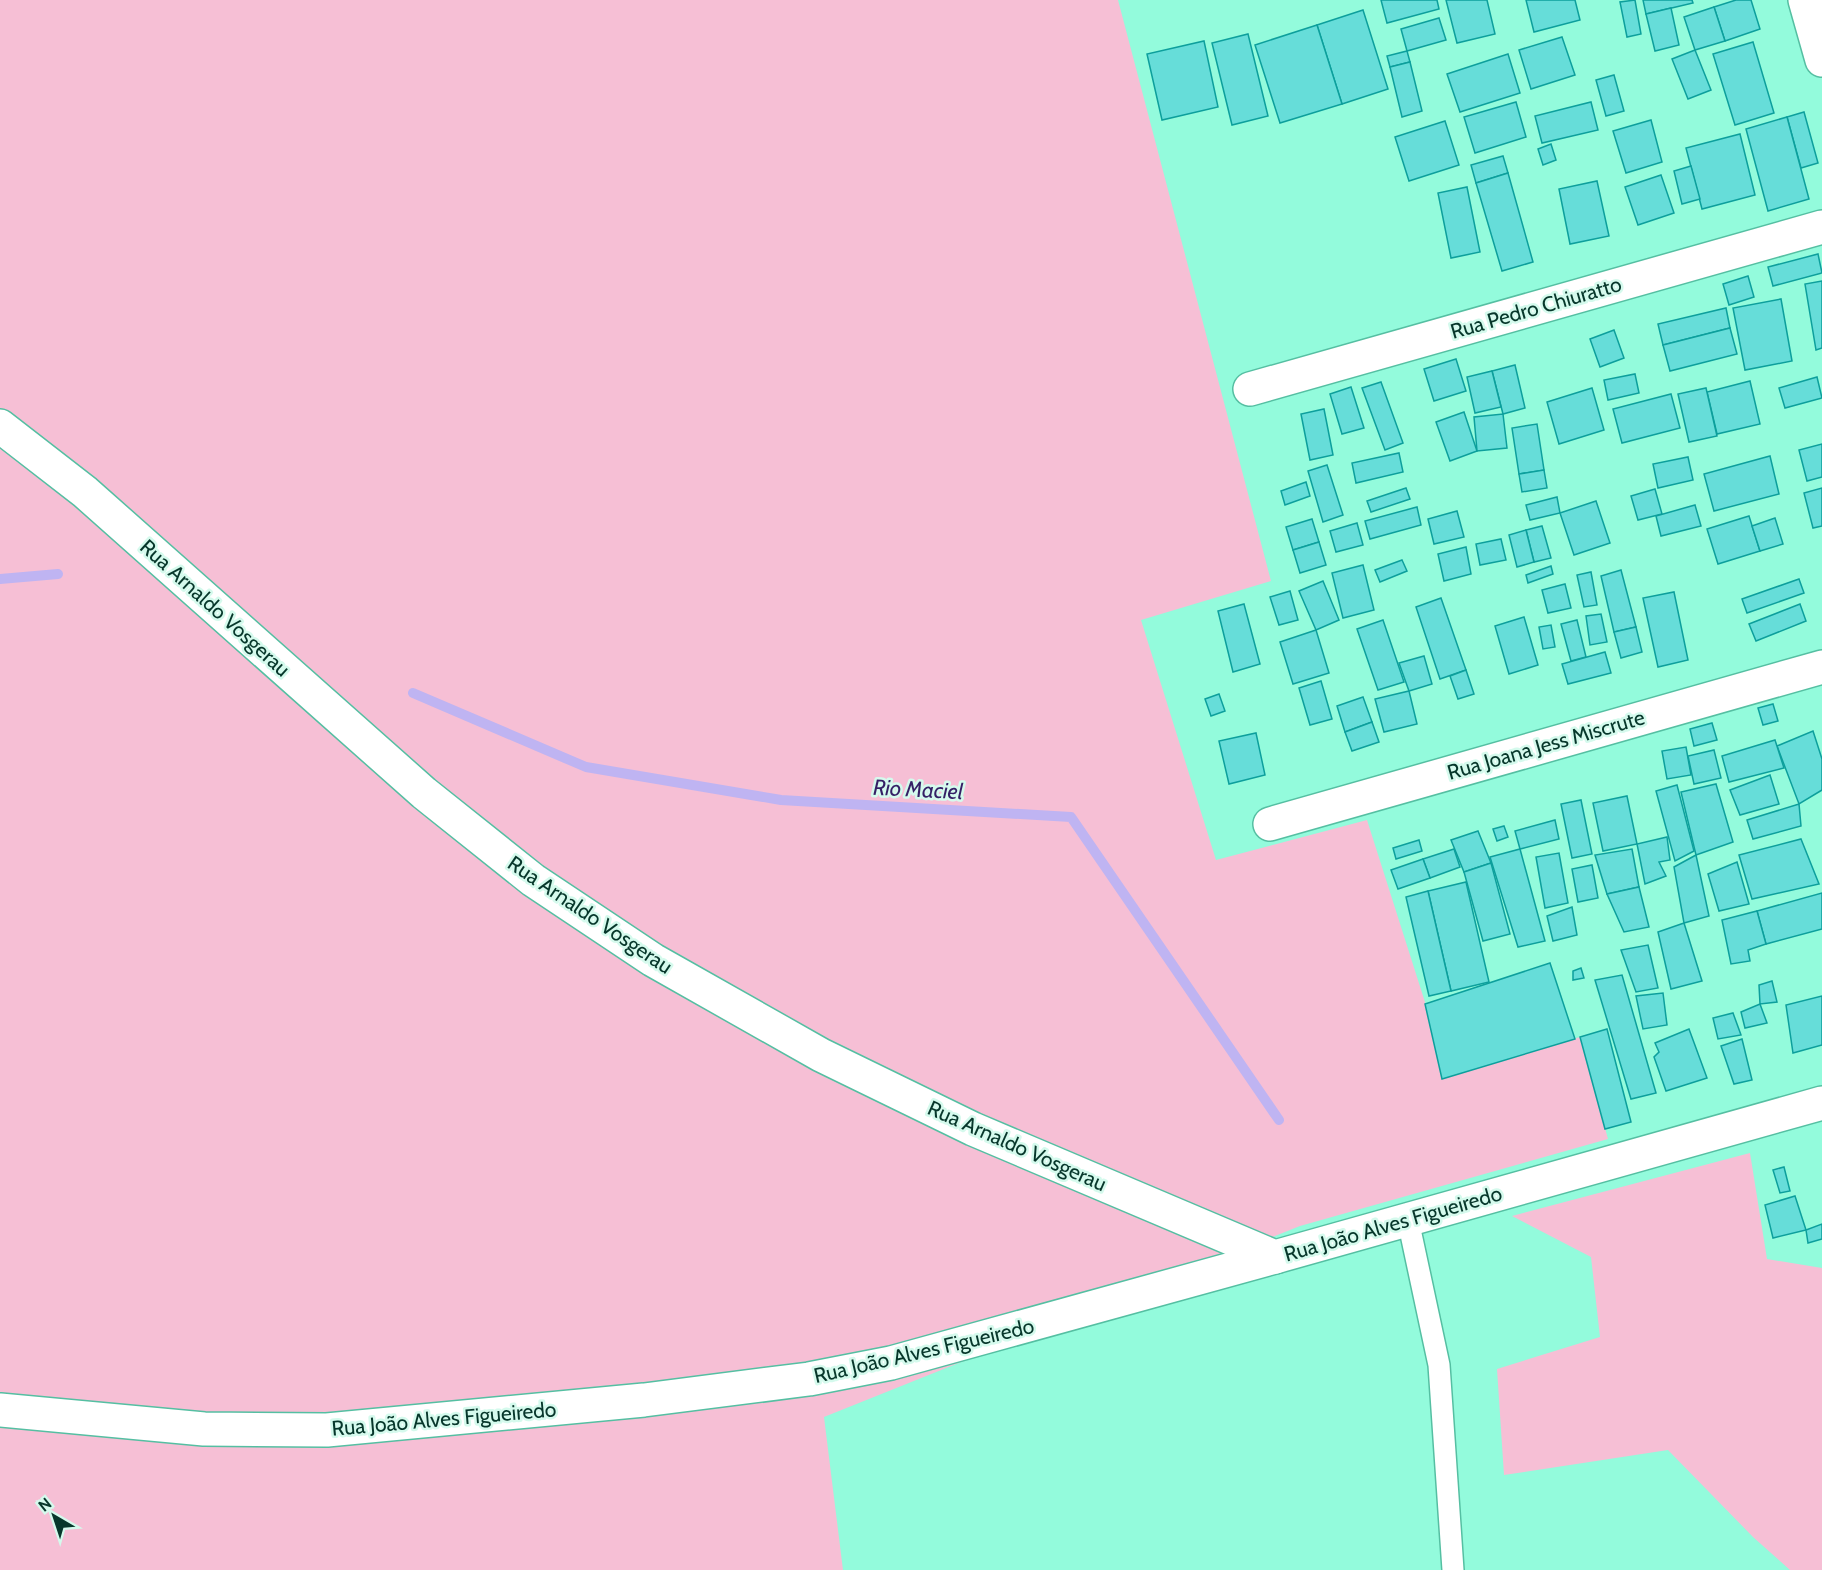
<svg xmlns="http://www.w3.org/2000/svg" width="1822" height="1570" font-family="Cabin,sans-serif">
  <rect width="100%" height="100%" fill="#93fbdc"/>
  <g fill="#f6bfd5">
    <path d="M0,0H1118L1271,581L1141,620L1216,860L1367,820L1431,1021L1442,1079L1580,1037L1608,1139L1300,1226L824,1417L843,1570H0Z"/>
    <path d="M1750,1153L1767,1259L1822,1268V1570H1790L1753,1537L1668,1450L1504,1475L1497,1369L1600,1337L1591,1257L1512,1216Z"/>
  </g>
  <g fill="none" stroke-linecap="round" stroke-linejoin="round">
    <g stroke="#bfb4f2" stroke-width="10">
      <path d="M0,579L58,574"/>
      <path d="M413,693L586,767L781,800L1071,817L1279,1120"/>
    </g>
  </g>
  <g fill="#66ddd9" stroke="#0d9f9c" stroke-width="1.5">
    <path d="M1381,0H1437L1439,9L1387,23Z"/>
    <path d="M1446,0H1487L1495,34L1457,43Z"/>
    <path d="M1526,0H1575L1580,20L1534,32Z"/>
    <path d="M1635,0L1641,34L1627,37L1620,2Z"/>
    <path d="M1643,0H1692L1693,3L1646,14Z"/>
    <path d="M1736,0H1751L1760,29L1725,41L1714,7Z"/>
    <path d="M1714,7L1725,41L1695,50L1684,17Z"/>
    <path d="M1671,8L1679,45L1655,51L1646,14Z"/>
    <path d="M1363,10L1388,89L1342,104L1317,25Z"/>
    <path d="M1439,18L1446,40L1407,51L1401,29Z"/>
    <path d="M1317,25L1342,104L1280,123L1255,45Z"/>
    <path d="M1248,34L1268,116L1232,125L1212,43Z"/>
    <path d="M1562,37L1575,75L1531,89L1519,50Z"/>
    <path d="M1204,41L1218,107L1162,120L1147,54Z"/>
    <path d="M1753,42L1774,113L1735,125L1713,54Z"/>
    <path d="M1695,50L1711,90L1688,99L1672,59Z"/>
    <path d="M1407,51L1410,62L1390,67L1387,56Z"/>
    <path d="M1508,54L1520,93L1460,112L1447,74Z"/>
    <path d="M1410,62L1422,111L1402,117L1390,67Z"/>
    <path d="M1614,75L1624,111L1606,116L1596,80Z"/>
    <path d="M1516,102L1526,137L1475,153L1464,117Z"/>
    <path d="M1591,102L1598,130L1542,143L1535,116Z"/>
    <path d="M1804,112L1818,163L1801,168L1787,117Z"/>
    <path d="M1787,117L1809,199L1768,211L1746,129Z"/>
    <path d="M1651,120L1662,162L1626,173L1613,131Z"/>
    <path d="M1445,121L1459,165L1409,181L1395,137Z"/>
    <path d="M1740,134L1755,195L1702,209L1686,148Z"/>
    <path d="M1551,144L1556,160L1543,165L1538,149Z"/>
    <path d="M1503,156L1508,173L1476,183L1471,165Z"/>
    <path d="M1691,166L1700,199L1682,204L1674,171Z"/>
    <path d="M1508,173L1533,262L1502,271L1476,183Z"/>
    <path d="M1661,175L1674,213L1638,225L1625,187Z"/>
    <path d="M1597,181L1609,236L1570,244L1559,189Z"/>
    <path d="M1467,187L1480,252L1451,258L1438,193Z"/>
    <path d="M1818,254L1822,273L1773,286L1768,267Z"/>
    <path d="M1748,276L1754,297L1729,305L1723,284Z"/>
    <path d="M1822,281V348L1816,350L1805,284Z"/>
    <path d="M1781,299L1792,361L1745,370L1733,308Z"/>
    <path d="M1726,308L1730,328L1663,345L1658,324Z"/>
    <path d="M1730,328L1737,354L1670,371L1663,345Z"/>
    <path d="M1614,330L1624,358L1600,367L1590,339Z"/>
    <path d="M1456,359L1466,391L1434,401L1424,369Z"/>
    <path d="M1515,365L1525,408L1503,414L1492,371Z"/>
    <path d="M1492,371L1501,407L1475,413L1467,377Z"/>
    <path d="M1635,374L1639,393L1608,400L1604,380Z"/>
    <path d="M1817,377L1822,398L1785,408L1779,388Z"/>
    <path d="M1750,381L1760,424L1717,434L1707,392Z"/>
    <path d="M1381,382L1403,443L1385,450L1362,388Z"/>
    <path d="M1351,387L1364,428L1342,434L1330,394Z"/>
    <path d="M1592,388L1604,430L1559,444L1547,402Z"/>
    <path d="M1706,388L1717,436L1689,442L1678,394Z"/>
    <path d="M1671,394L1680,428L1622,443L1613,409Z"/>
    <path d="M1324,409L1333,455L1310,460L1301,414Z"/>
    <path d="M1464,412L1477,451L1450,461L1436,422Z"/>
    <path d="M1503,414L1507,448L1477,451L1474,417Z"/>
    <path d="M1537,424L1544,470L1519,474L1512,428Z"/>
    <path d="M1822,444V477L1807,481L1799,450Z"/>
    <path d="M1399,453L1403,472L1356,483L1352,463Z"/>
    <path d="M1770,456L1779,494L1714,511L1704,474Z"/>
    <path d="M1688,457L1693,480L1658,488L1653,464Z"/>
    <path d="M1327,465L1343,515L1323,522L1308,471Z"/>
    <path d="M1544,470L1547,488L1522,492L1519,474Z"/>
    <path d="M1306,482L1310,496L1285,505L1281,491Z"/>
    <path d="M1406,488L1410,499L1371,512L1367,501Z"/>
    <path d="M1822,488V526L1813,528L1804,493Z"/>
    <path d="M1655,489L1662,514L1638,520L1631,496Z"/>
    <path d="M1557,497L1560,513L1530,520L1526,505Z"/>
    <path d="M1596,501L1610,543L1574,555L1560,513Z"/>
    <path d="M1695,505L1701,526L1661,536L1656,516Z"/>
    <path d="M1417,507L1421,525L1370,539L1365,521Z"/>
    <path d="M1457,511L1464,537L1434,544L1428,519Z"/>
    <path d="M1749,516L1760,551L1718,564L1707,529Z"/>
    <path d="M1775,518L1783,544L1760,551L1752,526Z"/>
    <path d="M1312,519L1319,542L1293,550L1286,527Z"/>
    <path d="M1357,523L1363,545L1336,552L1330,531Z"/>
    <path d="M1542,526L1551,558L1534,562L1526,530Z"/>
    <path d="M1526,530L1534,562L1517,567L1509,535Z"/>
    <path d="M1501,539L1506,560L1480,565L1476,544Z"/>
    <path d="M1319,542L1326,565L1300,573L1293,550Z"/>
    <path d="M1466,547L1471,574L1444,581L1438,554Z"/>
    <path d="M1402,560L1407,571L1380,582L1375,570Z"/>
    <path d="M1363,565L1374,610L1343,618L1332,573Z"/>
    <path d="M1551,566L1553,574L1528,583L1526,575Z"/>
    <path d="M1621,570L1636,627L1614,632L1601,576Z"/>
    <path d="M1591,572L1597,605L1584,607L1577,575Z"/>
    <path d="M1799,579L1804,593L1747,613L1742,599Z"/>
    <path d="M1323,581L1339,620L1316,630L1299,591Z"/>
    <path d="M1565,584L1571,608L1548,613L1542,590Z"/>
    <path d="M1290,591L1298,620L1279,625L1270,597Z"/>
    <path d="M1674,592L1688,660L1658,667L1643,598Z"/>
    <path d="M1441,598L1466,670L1440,679L1416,607Z"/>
    <path d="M1244,604L1260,664L1233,672L1218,611Z"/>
    <path d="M1800,604L1806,621L1756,641L1749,624Z"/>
    <path d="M1601,614L1607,642L1590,645L1586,616Z"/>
    <path d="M1524,617L1538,665L1509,674L1495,626Z"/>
    <path d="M1383,620L1404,682L1378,690L1357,629Z"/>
    <path d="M1577,620L1586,657L1571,661L1561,624Z"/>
    <path d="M1551,625L1555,647L1543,649L1539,627Z"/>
    <path d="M1636,627L1642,652L1621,658L1614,632Z"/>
    <path d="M1316,630L1329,673L1293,684L1280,642Z"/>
    <path d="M1605,652L1611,673L1568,684L1562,664Z"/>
    <path d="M1424,656L1432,684L1409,691L1399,663Z"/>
    <path d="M1466,670L1474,694L1458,699L1450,676Z"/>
    <path d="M1321,681L1332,719L1310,725L1299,688Z"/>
    <path d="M1409,691L1417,724L1384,732L1375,699Z"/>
    <path d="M1219,694L1225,711L1211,716L1205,699Z"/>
    <path d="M1363,697L1372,722L1345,732L1337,706Z"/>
    <path d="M1773,704L1778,721L1763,725L1758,708Z"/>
    <path d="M1372,722L1379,742L1352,751L1345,732Z"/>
    <path d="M1712,723L1717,740L1694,746L1690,729Z"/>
    <path d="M1813,731L1822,759V790L1799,804L1777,746Z"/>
    <path d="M1256,733L1265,775L1229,784L1219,741Z"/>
    <path d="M1775,740L1784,768L1729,782L1722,756Z"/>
    <path d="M1686,747L1691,775L1667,779L1662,751Z"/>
    <path d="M1714,750L1721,778L1694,784L1688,756Z"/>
    <path d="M1770,775L1779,804L1740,815L1730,790Z"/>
    <path d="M1716,784L1733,842L1696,855L1681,792Z"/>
    <path d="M1677,785L1694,851L1675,861L1656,791Z"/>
    <path d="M1627,796L1637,844L1603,851L1593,803Z"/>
    <path d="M1581,800L1592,854L1572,858L1561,804Z"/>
    <path d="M1799,804L1801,826L1753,839L1747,820Z"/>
    <path d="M1555,820L1559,839L1520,849L1515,831Z"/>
    <path d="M1504,826L1508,837L1497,841L1493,829Z"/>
    <path d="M1478,831L1491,863L1464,872L1451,840Z"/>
    <path d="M1667,837L1670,860L1659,862L1666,876L1645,884L1637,844Z"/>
    <path d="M1801,839L1819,884L1752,899L1739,855Z"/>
    <path d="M1419,840L1422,851L1396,859L1393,848Z"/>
    <path d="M1454,849L1460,867L1430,878L1423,859Z"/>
    <path d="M1520,849L1545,941L1518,947L1490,857Z"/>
    <path d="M1632,849L1639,887L1607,894L1595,855Z"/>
    <path d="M1559,853L1568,903L1545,908L1536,857Z"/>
    <path d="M1696,855L1709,916L1684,923L1674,867Z"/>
    <path d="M1423,859L1430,878L1398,889L1391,870Z"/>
    <path d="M1737,862L1749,904L1719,911L1708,874Z"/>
    <path d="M1491,863L1510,934L1483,941L1464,872Z"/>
    <path d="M1592,865L1598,898L1578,902L1572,869Z"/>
    <path d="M1466,882L1489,982L1451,991L1428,891Z"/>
    <path d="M1639,887L1649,927L1624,932L1607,894Z"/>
    <path d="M1428,891L1451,991L1429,996L1406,897Z"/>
    <path d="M1822,893V929L1766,944L1757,911Z"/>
    <path d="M1572,907L1577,935L1553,941L1547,916Z"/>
    <path d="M1757,911L1766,944L1748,950L1750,961L1731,964L1722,920Z"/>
    <path d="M1684,923L1702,981L1671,989L1658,932Z"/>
    <path d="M1648,945L1658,988L1636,992L1621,950Z"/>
    <path d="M1550,963L1575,1039L1442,1079L1425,1004Z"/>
    <path d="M1581,968L1584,978L1573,980V971Z"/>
    <path d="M1622,975L1656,1093L1631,1099L1595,980Z"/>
    <path d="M1772,981L1777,1002L1760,1004L1759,985Z"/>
    <path d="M1663,993L1667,1025L1643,1029L1636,996Z"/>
    <path d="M1822,996V1045L1793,1053L1786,1005Z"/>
    <path d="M1760,1004L1767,1023L1745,1028L1741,1012Z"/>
    <path d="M1733,1013L1741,1035L1718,1039L1713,1018Z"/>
    <path d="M1607,1029L1631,1122L1605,1129L1580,1037Z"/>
    <path d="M1689,1029L1707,1078L1666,1091L1654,1057L1659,1052L1655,1043Z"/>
    <path d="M1742,1039L1752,1080L1734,1084L1721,1046Z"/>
    <path d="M1784,1167L1790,1191L1780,1193L1773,1170Z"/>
    <path d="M1795,1196L1806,1230L1773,1238L1765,1205Z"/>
    <path d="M1822,1224V1239L1808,1243L1806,1230Z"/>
  </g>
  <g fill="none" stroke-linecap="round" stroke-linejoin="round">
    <g stroke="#55bfa2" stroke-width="24">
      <path id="service" d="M1408,1220L1439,1365L1453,1570"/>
    </g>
    <g stroke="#55bfa2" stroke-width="36">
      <g id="minor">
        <path d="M1805,0L1822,60"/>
        <path d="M1250,389L1822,227"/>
        <path d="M1270,824L1822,667"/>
        <path d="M0,1410L204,1429L327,1430L644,1400L809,1379L891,1363L1275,1257"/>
      </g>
    </g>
    <g stroke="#55bfa2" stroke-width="36">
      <path id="tertiary" d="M0,426L85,492L424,793L533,880L653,960L821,1055L973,1129L1275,1257L1822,1103"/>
    </g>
    <use href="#service" stroke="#fff" stroke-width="21"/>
    <use href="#minor" stroke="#fff" stroke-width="33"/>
    <use href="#tertiary" stroke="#fff" stroke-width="33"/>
  </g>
  <g text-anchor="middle" stroke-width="5" stroke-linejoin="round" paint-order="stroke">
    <g font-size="21" fill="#07372b" stroke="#d5faed">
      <text transform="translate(1536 308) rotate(-16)" y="7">Rua Pedro Chiuratto</text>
      <text transform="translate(215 608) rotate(42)" y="7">Rua Arnaldo Vosgerau</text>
      <text transform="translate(1546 745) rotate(-16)" y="7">Rua Joana Jess Miscrute</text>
      <text transform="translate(590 915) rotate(34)" y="7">Rua Arnaldo Vosgerau</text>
      <text transform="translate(1017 1146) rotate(24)" y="7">Rua Arnaldo Vosgerau</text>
      <text transform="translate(1393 1224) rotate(-16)" y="7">Rua João Alves Figueiredo</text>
      <text transform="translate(924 1351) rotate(-13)" y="7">Rua João Alves Figueiredo</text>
      <text transform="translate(444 1419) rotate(-5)" y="7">Rua João Alves Figueiredo</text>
    </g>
    <g font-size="22" font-style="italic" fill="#351f65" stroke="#d5faed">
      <text transform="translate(918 789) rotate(3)" y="8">Rio Maciel</text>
    </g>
  </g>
  <g transform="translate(54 1516) rotate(321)" stroke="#d5faed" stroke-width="4.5" paint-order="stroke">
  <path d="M0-4.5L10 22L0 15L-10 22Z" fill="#07372b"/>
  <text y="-9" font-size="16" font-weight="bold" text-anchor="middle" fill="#07372b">N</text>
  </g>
</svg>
